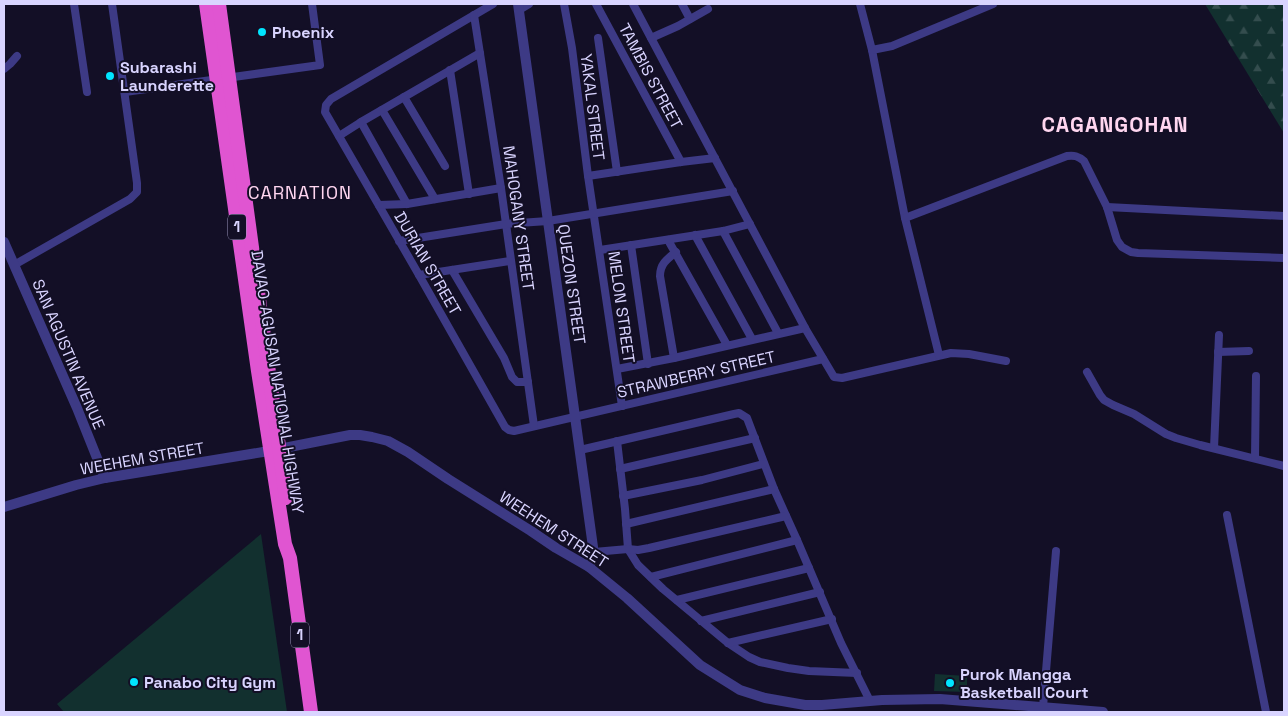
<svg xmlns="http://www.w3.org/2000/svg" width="1288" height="716" font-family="'Space Grotesk',sans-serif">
  <defs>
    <pattern id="forest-firs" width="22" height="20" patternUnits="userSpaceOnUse" patternTransform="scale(1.25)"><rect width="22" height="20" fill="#12302f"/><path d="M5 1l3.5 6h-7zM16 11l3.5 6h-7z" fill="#344d4e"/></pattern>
  </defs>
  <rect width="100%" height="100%" fill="#130f26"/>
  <path fill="url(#forest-firs)" d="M1205,4H1284V133Z"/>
  <g fill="#12302f">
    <path d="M261,534L287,712H64L57,704Z"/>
    <path d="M935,674L967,676V692L934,691Z"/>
  </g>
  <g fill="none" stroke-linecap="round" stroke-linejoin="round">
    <g stroke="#3d3a85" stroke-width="8">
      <path d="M74,4L87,92"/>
      <path d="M493,4L331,99L326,105L325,112L419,275L505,427L509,430L514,431L823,359"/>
      <path d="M564,4L572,48L588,176L622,406"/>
      <path d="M596,4L681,162"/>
      <path d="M633,4L805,328L834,377L842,378L951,353L969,354L1006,361"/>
      <path d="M682,4L690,19"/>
      <path d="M860,4L872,50L905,218L939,355"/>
      <path d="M519,10L529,4"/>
      <path d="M474,15L501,188L534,426"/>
      <path d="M598,38L617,172"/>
      <path d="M651,38L678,26L708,9"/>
      <path d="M872,50L892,46L993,4"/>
      <path d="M4,69L10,64L17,56"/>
      <path d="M450,70L469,194"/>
      <path d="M125,92L320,65L312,4"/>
      <path d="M404,97L445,166"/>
      <path d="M382,110L435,199"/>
      <path d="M361,122L407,204"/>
      <path d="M339,136L361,122L480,53"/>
      <path d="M588,176L681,162L715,158"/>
      <path d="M379,205L407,204L501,188"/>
      <path d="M1107,207L1284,216"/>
      <path d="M905,218L1067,156C1074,155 1078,156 1084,161L1107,207L1117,240L1122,247L1131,252L1138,253L1284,258"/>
      <path d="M723,231L778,333"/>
      <path d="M695,235L752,339"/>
      <path d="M668,240L727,345"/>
      <path d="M399,241L506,224L548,221L733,191"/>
      <path d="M631,245L648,364"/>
      <path d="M600,250L723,231L750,224"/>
      <path d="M14,265L130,199L137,192V183L112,4"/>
      <path d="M452,270L504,358L512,377L517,382H528"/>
      <path d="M419,275L510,261"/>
      <path d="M1218,352L1249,351"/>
      <path d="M674,358L660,276C660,264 667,259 676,252"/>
      <path d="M617,369L674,358L805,328"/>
      <path d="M1087,372L1100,395L1104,400L1113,405L1134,414L1166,434L1176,438L1200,445L1284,466"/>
      <path d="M617,441L625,509L628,549L638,565L663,589L728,643L749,657L760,662L788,668L809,671L857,673"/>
      <path d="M1214,448L1219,335"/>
      <path d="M580,450L734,414L739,413L747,418L774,489L797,540L841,643L870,701"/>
      <path d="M1255,458L1256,376"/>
      <path d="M620,469L755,438"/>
      <path d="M623,496L702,480L763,464"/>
      <path d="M1227,515L1266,712"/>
      <path d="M626,524L774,489"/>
      <path d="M594,552L628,549L638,550L649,548L786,516"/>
      <path d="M651,577L797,540"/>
      <path d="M677,600L809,568"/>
      <path d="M701,621L820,592"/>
      <path d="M728,643L832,619"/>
      <path d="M1043,707L1056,551"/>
    </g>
    <g stroke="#3d3a85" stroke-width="10">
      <path d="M518,4L593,547V556L589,567"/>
      <path d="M4,242L77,408L105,478"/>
      <path d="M4,507L76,485L105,478L269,451L350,435H360L372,437L388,441L408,452L448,479L531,531L556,548L589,567L627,598L700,665L740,690L765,698L805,705H822L882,700L940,699L1103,712"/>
    </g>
    <g stroke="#e055d1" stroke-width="14">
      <path d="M206,4L258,371L285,544L290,558L311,712"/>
      <path d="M219,4L286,498"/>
    </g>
  </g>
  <g fill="#00e5ff" stroke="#130f26" stroke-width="2">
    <circle cx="262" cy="32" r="5"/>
    <circle cx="110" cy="76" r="5"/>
    <circle cx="134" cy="682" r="5"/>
    <circle cx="950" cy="683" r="5"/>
  </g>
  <g text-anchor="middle" stroke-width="4" stroke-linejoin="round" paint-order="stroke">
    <g fill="#130f26" stroke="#9e99be" stroke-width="1">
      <rect x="228" y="214.5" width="18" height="25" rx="4"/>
      <rect x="291" y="622.5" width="18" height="25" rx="4"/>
    </g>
    <g font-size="15" font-weight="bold" fill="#d9d4ff">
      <text x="237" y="232">1</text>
      <text x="300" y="640">1</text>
    </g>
    <g font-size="16" font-weight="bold" fill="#d9d4ff" stroke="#130f26" text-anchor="start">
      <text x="272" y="38">Phoenix</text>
      <text x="120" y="73">Subarashi<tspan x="120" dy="18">Launderette</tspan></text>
      <text x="960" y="680">Purok Mangga<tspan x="960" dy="18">Basketball Court</tspan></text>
      <text x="144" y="688">Panabo City Gym</text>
    </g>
    <g font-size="16" fill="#d9d4ff" stroke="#130f26">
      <text transform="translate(651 76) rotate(62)" y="6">TAMBIS STREET</text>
      <text transform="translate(593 107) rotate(83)" y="6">YAKAL STREET</text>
      <text transform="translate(519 218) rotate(82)" y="6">MAHOGANY STREET</text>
      <text transform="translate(428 263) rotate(60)" y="6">DURIAN STREET</text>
      <text transform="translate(572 284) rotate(82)" y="6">QUEZON STREET</text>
      <text transform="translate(622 307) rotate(82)" y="6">MELON STREET</text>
      <text transform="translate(69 354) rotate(67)" y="6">SAN AGUSTIN AVENUE</text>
      <text transform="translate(696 374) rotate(-13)" y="6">STRAWBERRY STREET</text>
      <text transform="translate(278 382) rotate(81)" y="6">DAVAO-AGUSAN NATIONAL HIGHWAY</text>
      <text transform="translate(142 458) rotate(-10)" y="6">WEEHEM STREET</text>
      <text transform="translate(554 529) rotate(33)" y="6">WEEHEM STREET</text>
    </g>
    <g font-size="18" letter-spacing="1" fill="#ffd6f0" stroke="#130f26">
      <text x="300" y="199">CARNATION</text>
    </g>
    <g font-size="21" font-weight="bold" letter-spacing="1" fill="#ffd6f0" stroke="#130f26">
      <text x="1115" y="132">CAGANGOHAN</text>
    </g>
  </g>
  <rect width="1288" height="716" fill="none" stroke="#d9d4ff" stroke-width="10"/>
</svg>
